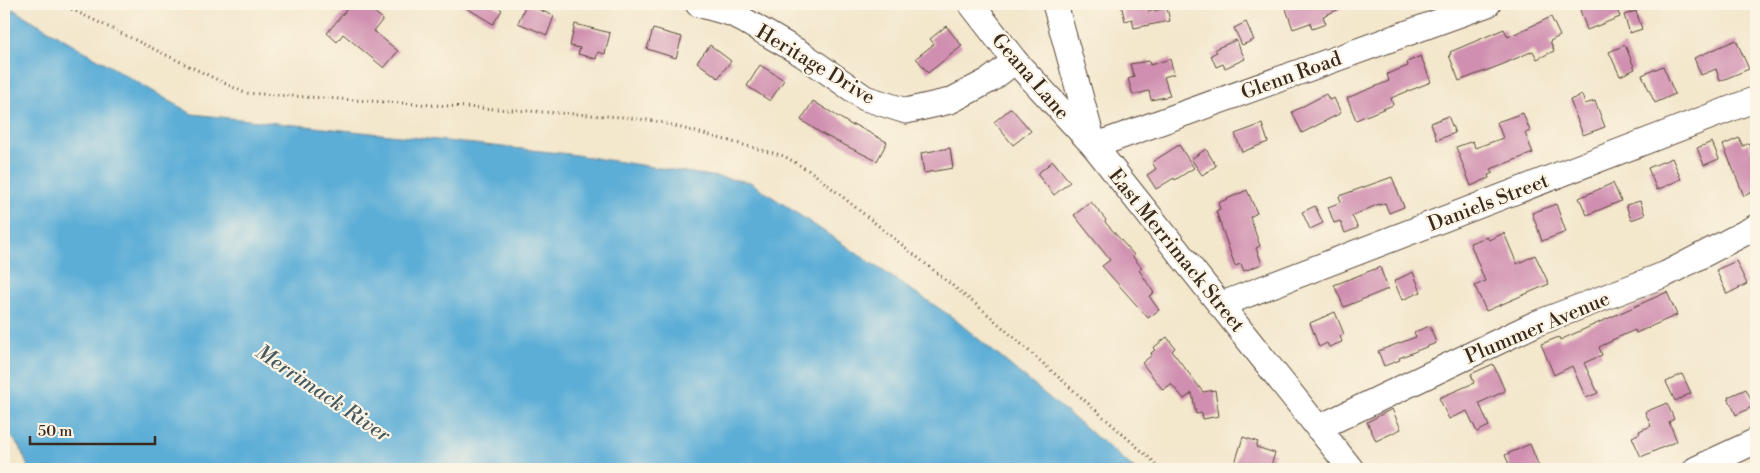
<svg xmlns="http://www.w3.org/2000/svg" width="1760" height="473" font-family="'Libre Bodoni',serif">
  <rect width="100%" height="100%" fill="#fcf5e5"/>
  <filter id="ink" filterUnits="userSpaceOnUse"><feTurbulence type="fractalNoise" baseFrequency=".02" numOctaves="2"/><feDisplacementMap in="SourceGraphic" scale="10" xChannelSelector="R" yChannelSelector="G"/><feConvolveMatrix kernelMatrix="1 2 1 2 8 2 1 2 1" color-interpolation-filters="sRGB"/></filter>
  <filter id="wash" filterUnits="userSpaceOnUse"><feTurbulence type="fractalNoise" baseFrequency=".0096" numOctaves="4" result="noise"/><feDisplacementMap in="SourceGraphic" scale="20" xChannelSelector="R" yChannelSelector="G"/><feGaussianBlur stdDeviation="1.12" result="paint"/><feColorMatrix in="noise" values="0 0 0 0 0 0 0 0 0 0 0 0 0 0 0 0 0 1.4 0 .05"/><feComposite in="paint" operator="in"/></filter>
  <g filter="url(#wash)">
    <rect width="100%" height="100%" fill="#f3e7cc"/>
    <path fill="#5daed7" stroke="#4c6c7a" d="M4,4L192,114L569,154L750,182L952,317L1135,469H29L20,448L4,426Z"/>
    <g id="blocks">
      <g fill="#d08fb0">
        <path d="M351,4H364L383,19L374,31L398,51L384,68L343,34L337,42L327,33Z"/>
        <path d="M460,4H492L502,10L493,24Z"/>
        <path d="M526,4L554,16L547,35L518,23Z"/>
        <path d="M1121,4H1147L1149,12L1167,8L1170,21L1134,28L1132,19L1125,21Z"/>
        <path d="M1300,4H1352L1323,16L1326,24L1312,29L1310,23L1293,29L1286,9Z"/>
        <path d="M1596,4H1615L1620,17L1587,30L1580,10Z"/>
        <path d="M1636,11L1642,29L1630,33L1624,15Z"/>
        <path d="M1551,17L1560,36L1550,41L1554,51L1537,59L1533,51L1501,65L1459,81L1449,55L1451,54L1450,52L1504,29L1508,37Z"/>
        <path d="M1246,22L1254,40L1242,45L1234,28Z"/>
        <path d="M575,24L610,33L605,54L598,52L596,59L578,54L580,48L570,46Z"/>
        <path d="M946,26L962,46L928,73L916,58L934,44L930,39Z"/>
        <path d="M653,29L682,37L676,58L647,49Z"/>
        <path d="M1236,40L1245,59L1225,68L1223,64L1216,67L1211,55L1217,52L1215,49Z"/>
        <path d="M1736,40L1749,69L1720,81L1716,69L1701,75L1694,58Z"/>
        <path d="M710,45L731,61L718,78L697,62Z"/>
        <path d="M1625,45L1635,69L1620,76L1609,52Z"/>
        <path d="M1421,56L1431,82L1391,98L1393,105L1356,120L1347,98L1389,81L1387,74L1408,66L1407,62Z"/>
        <path d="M1170,59L1174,74L1164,77L1170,96L1151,100L1149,91L1133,95L1128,79L1134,77L1130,64L1149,61L1150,65Z"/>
        <path d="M760,65L784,80L770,101L747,86Z"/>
        <path d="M1663,66L1675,94L1655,103L1642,75Z"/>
        <path d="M1326,94L1329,100L1334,98L1341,113L1302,133L1292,112Z"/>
        <path d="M1582,95L1585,104L1595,101L1605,127L1583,135L1570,100Z"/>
        <path d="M813,101L853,126V124L887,142L877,161L824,135L801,120Z"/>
        <path d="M1011,108L1031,131L1013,145L994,122Z"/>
        <path d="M1523,113L1530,131L1525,133L1533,153L1491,169L1493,173L1488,175L1489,178L1471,186L1456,147L1473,141L1475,148L1503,138L1497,122Z"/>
        <path d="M1448,116L1455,133L1437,140L1431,123Z"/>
        <path d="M1262,124L1268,142L1242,152L1235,134Z"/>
        <path d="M1739,138L1743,146L1749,143L1756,162V190L1744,196L1723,145Z"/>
        <path d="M1712,142L1719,159L1704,165L1697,148Z"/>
        <path d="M1179,145L1194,168L1175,180L1174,178L1156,189L1147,175L1156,169L1152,162Z"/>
        <path d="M950,148L953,168L924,173L921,153Z"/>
        <path d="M1206,149L1216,166L1202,175L1191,159Z"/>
        <path d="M1672,158L1681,179L1657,190L1648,168Z"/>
        <path d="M1053,161L1070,182L1054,195L1037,174Z"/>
        <path d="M1392,177L1404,207L1389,213L1385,203L1379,205V204L1352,216L1358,228L1345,233L1340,221L1334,223L1328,207L1341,202L1339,196Z"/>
        <path d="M1613,183L1621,201L1587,215L1579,198Z"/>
        <path d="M1247,190L1257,213L1250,217L1260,246L1256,248L1262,264L1244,271L1241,264L1235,266L1216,211L1220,209L1218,203Z"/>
        <path d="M1640,201L1645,215L1631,220L1626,205Z"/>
        <path d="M1091,202L1106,220L1105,222L1134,255L1133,257L1142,268L1139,270L1154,293L1149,296L1159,310L1148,318L1102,266L1110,260L1074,215Z"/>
        <path d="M1556,204L1566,232L1542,241L1532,213Z"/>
        <path d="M1315,206L1323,223L1310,229L1302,212Z"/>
        <path d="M1504,233L1517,264L1535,255L1549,284L1486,311L1475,286L1485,281L1470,243L1487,237L1489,240Z"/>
        <path d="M1736,261L1747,284L1727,294L1716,270Z"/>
        <path d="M1380,267L1388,289L1344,307L1334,285Z"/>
        <path d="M1413,272L1421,292L1402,300L1394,281Z"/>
        <path d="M1667,292L1677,315L1636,333L1635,330L1612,340V341L1599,347L1602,355L1584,363L1598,393L1586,398L1572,366L1554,375L1541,344L1559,337L1560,340Z"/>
        <path d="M1335,312L1344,334L1340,336L1342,342L1329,347L1327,343L1319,347L1310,323Z"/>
        <path d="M1430,326L1436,343L1399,358L1400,360L1384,366L1378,351L1416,337L1414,332Z"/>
        <path d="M1167,337L1175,348L1172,351L1203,392L1215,390L1219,416L1203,419L1202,413L1196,414L1192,393L1184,399L1171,384L1163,390L1142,363L1152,355L1151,353L1155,350L1153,348Z"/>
        <path d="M1493,364L1505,391L1479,403L1489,426L1477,432L1467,411L1449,419L1439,398L1474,383L1471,374Z"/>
        <path d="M1682,374L1691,393L1675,401L1666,382Z"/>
        <path d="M1746,389L1754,406L1736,415L1728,397Z"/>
        <path d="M1667,403L1674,419L1669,422L1677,441L1641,457L1632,437L1640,433L1639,431L1651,426L1645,412Z"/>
        <path d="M1392,409L1401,429L1376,441L1367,422Z"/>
        <path d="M1243,437L1258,442L1256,447L1275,453L1270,469H1255L1235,463Z"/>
        <path d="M1530,444L1540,469H1511L1505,455Z"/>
      </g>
    </g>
  </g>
  <g filter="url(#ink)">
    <use href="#blocks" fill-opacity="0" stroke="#574638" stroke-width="1"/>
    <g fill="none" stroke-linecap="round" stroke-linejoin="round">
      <g stroke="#574638" stroke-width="27">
        <g id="minor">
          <path d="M698,4L733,14L802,54L865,98L906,111L950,101L990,80L1015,61"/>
          <path d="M971,4L1015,61L1094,146L1488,4"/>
          <path d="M1055,4L1094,146L1351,469"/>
          <path d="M1220,305L1756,99"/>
          <path d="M1318,428L1535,324L1666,274L1756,227"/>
          <path d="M1696,469L1756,441"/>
        </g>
      </g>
      <path stroke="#574638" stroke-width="3" stroke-dasharray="1 4" stroke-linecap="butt" d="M63,4L73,10L245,93L622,117L656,121L784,156L813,173L984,311L1162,469"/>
      <use href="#minor" stroke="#fff" stroke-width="25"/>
    </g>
  </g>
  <g text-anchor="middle" stroke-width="4.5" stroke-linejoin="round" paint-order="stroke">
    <g font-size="20" fill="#3b2a1e" stroke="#fcf5e5">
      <text transform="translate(816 64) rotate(31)" y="7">Heritage Drive</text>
      <text transform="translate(1291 75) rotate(-20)" y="7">Glenn Road</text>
      <text transform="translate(1031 76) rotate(49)" y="7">Geana Lane</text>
      <text transform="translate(1488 202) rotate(-21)" y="7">Daniels Street</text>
      <text transform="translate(1177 250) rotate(51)" y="7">East Merrimack Street</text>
      <text transform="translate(1537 327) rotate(-23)" y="7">Plummer Avenue</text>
    </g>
    <g font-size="21" font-style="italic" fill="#47585f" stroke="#fcf5e5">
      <text transform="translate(323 393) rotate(34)" y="7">Merrimack River</text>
    </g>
  </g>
  <rect width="1760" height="473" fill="none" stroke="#fcf5e5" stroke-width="20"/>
  <path d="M30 436v8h125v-8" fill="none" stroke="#3b2a1e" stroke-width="2.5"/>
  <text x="38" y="436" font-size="15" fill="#3b2a1e" stroke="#fcf5e5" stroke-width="4" paint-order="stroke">50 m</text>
</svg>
